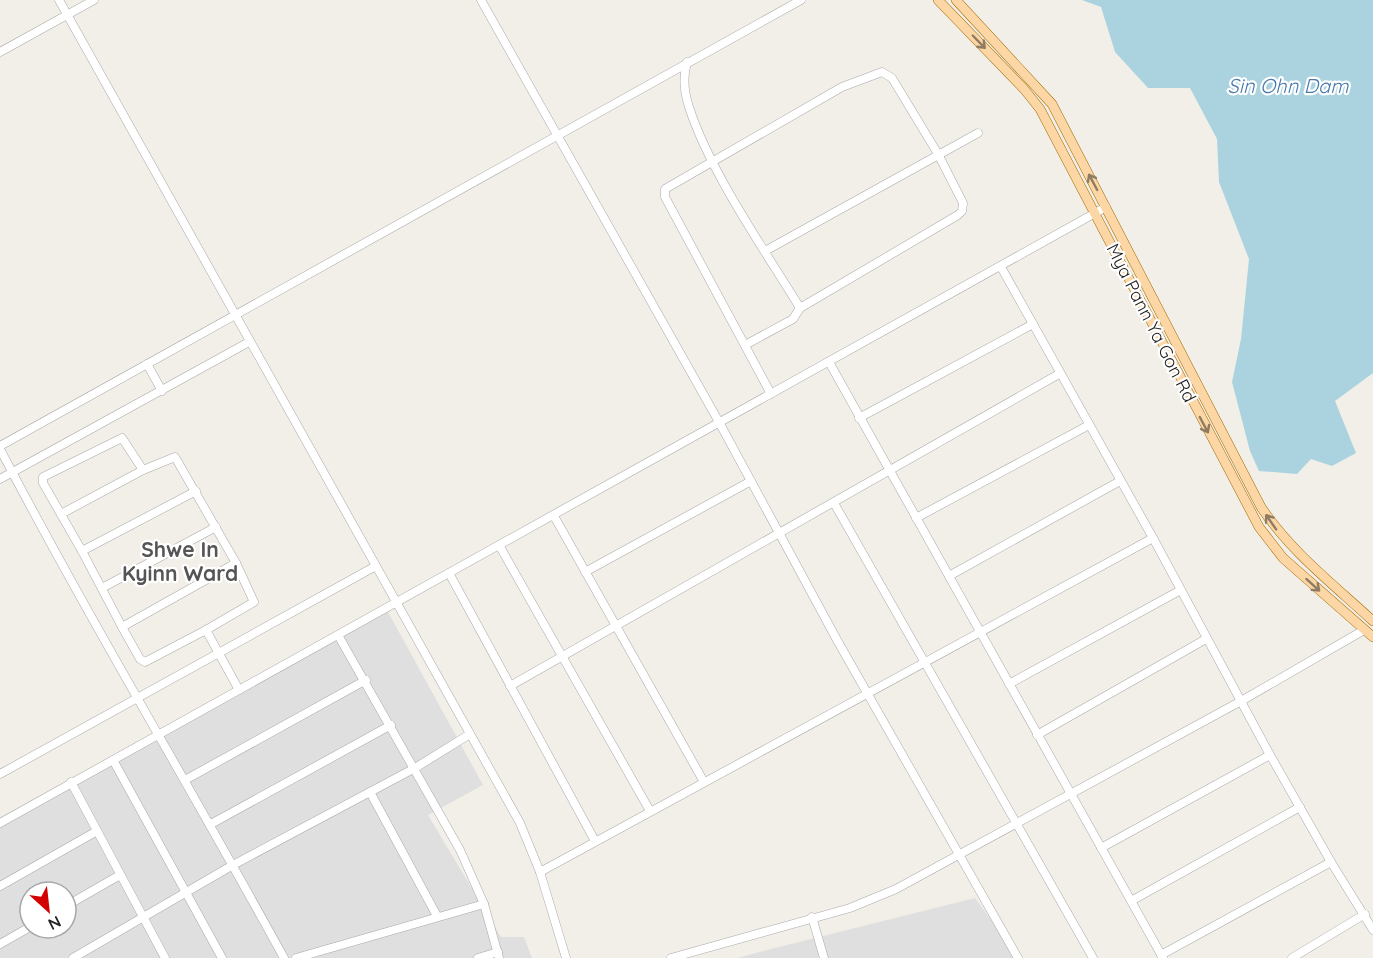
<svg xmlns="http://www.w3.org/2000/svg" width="1373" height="958" font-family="Quicksand,sans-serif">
  <rect width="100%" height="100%" fill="#f2efe9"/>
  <g fill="#e0dfdf" fill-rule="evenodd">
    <path d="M388,612L483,785L428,815L501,937H524L532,958H0V827ZM30,892H66V928H30Z"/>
    <path d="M975,898L1019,958H737L763,951Z"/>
  </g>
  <path fill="#aad3df" d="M1082,0H1373V373L1335,401L1356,453L1332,466L1311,459L1297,474L1259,471L1250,451L1232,382L1241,339L1249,259L1219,182L1217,139L1190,88H1148L1115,52L1101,7Z"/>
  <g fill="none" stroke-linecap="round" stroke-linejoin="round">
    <g stroke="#a9a9a9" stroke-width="9">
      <g id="minor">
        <path d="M59,0L520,823L540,872L566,958"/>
        <path d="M481,0L719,422L837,640L1018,958"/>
        <path d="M0,52L94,0"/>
        <path d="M687,62C683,76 684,92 689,107C710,172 764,249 800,308L958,215L962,211L963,203L938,154L892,78L882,72L842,87L665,189V197L771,394"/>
        <path d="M765,251L978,133"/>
        <path d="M1001,267L1153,538L1270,755L1331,862L1373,930"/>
        <path d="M745,345L793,319L800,308"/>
        <path d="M829,362L1163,958"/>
        <path d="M147,364L162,391"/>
        <path d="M859,418L1033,324"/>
        <path d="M0,446L801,0"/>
        <path d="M0,449C90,621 191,788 284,958"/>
        <path d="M143,470L122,438L43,477V483L82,551L196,491"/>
        <path d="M0,479L249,342"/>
        <path d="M834,503L1093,958"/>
        <path d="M61,514L143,470L175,457L236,563"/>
        <path d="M554,516L704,782"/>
        <path d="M916,518L1089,425"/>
        <path d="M499,545L650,811"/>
        <path d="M82,551L122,627L236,563L254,602L206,630"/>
        <path d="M585,572L751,481"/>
        <path d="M449,573L595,841"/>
        <path d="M949,576L1120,481"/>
        <path d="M102,588L216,527"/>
        <path d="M122,627L140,659L145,662L206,630L239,690"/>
        <path d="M338,635L460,850L484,904L499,958"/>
        <path d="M1009,684L1179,591"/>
        <path d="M510,686L1059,374"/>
        <path d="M1037,735L1206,639"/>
        <path d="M113,760L222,958"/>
        <path d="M0,774L374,567"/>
        <path d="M185,780L366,680"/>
        <path d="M71,782L165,958"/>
        <path d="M370,792L437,916"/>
        <path d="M0,823L1106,207"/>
        <path d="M211,824L391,725"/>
        <path d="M1101,848L1270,755"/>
        <path d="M540,872L1153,538"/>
        <path d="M0,886L97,831"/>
        <path d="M1131,901L1300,807"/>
        <path d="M66,906L120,875"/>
        <path d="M812,917L824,958"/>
        <path d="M0,944L30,927"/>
        <path d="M1161,955L1331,862"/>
        <path d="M73,958L233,865L415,768L470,734"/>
        <path d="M296,958L484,904"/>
        <path d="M478,958L498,952"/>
        <path d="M671,958L850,908L896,889L1243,700L1364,630"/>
        <path d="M1292,958L1365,914"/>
      </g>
    </g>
    <g stroke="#a06b00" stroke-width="10">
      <g id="major">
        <path d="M938,0L1024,89L1040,109L1259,527L1283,558L1373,637"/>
        <path d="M956,0L1052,104L1261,507C1291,552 1334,585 1373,621"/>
      </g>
    </g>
    <use href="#minor" stroke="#fff" stroke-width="8"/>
    <use href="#major" stroke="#fcd6a4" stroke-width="9"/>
  </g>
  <defs><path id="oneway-shaft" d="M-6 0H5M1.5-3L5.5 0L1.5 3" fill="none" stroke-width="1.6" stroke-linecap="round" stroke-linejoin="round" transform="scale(1.5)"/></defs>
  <g stroke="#8f7c63">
    <use href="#oneway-shaft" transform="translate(979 42) rotate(46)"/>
    <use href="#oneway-shaft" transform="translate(1093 182) rotate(-118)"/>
    <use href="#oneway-shaft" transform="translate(1204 425) rotate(62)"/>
    <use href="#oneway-shaft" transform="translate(1271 522) rotate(-125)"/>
    <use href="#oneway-shaft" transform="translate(1313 585) rotate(42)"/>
  </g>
  <g text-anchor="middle" stroke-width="4.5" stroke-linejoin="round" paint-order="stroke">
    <g font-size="18" fill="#222" stroke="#fff">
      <text transform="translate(1151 323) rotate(63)" y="6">Mya Pann Ya Gon Rd</text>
    </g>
    <g font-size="20" font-style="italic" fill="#4a7aab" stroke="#fff">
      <text x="1288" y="93">Sin Ohn Dam</text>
    </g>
    <g font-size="21" font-weight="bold" fill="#555" stroke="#fff">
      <text x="180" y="557">Shwe In<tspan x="180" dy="24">Kyinn Ward</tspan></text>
    </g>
  </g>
  <g transform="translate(48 910) rotate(153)"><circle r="28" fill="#ffffff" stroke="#a7a7a7" stroke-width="1.5"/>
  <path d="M0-4.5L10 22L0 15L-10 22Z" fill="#d40000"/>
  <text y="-9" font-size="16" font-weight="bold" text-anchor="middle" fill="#222222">N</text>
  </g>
</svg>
